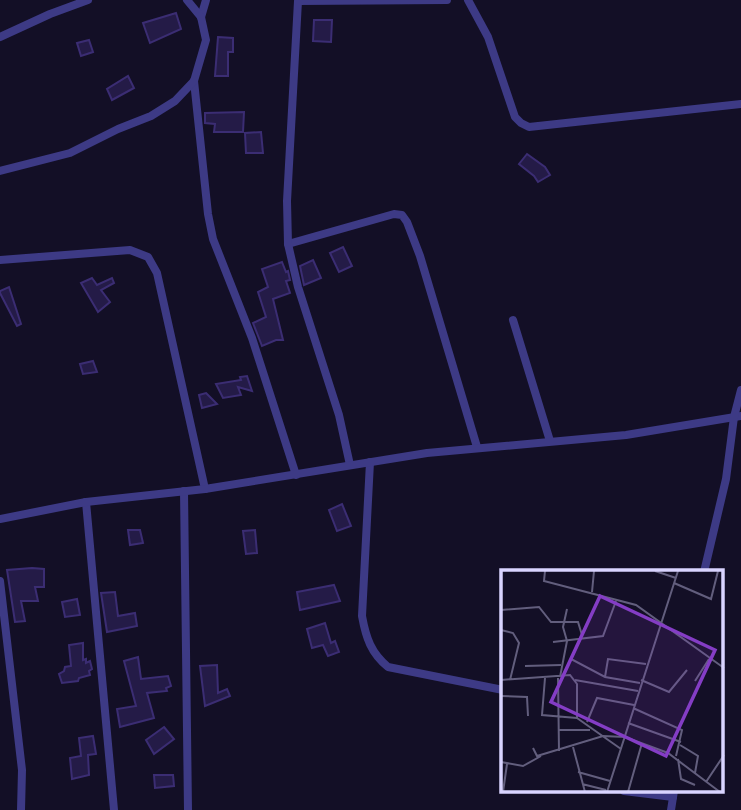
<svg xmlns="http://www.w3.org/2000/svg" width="741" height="810" font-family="Raleway,sans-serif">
  <rect width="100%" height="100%" fill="#130f26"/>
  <g fill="#241b47" stroke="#3b2d73" stroke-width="2">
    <path d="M176,13L181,29L150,43L143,23Z"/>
    <path d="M314,20H332L331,42L313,41Z"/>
    <path d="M218,37L233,38V52H228V76H215Z"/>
    <path d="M89,40L93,52L81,56L77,43Z"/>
    <path d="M128,76L134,88L112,100L107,89Z"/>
    <path d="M244,112L243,132H214L215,124L205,123V113Z"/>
    <path d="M261,132L263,153H246L245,133Z"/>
    <path d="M527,154L545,167L550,175L538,182L534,176L519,164Z"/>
    <path d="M343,247L352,266L339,272L330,253Z"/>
    <path d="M313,260L321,278L304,285L300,266Z"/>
    <path d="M282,262L286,272L288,271L290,280L286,281L290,293L273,299L283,340H276L262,346L253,323L266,317L258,292L268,287L262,269Z"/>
    <path d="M92,278L97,285L112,278L114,283L101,290L110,302L98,312L81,283Z"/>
    <path d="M9,287L21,324L17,326L0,293V291Z"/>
    <path d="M93,361L97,372L83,374L80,364Z"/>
    <path d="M247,376L252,391L238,387L241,395L223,398L216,384L241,380L240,377Z"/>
    <path d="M206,393L217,404L202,408L199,395Z"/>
    <path d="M342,504L351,526L337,531L329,510Z"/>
    <path d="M128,530H140L143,543L130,545Z"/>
    <path d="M255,530L257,553L246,554L243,531Z"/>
    <path d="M32,568L44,569V587H35L38,601H21L25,621L15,622L7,570Z"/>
    <path d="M334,585L340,601L300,610L297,592Z"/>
    <path d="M115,592L118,616L135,613L137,626L107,632L101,593Z"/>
    <path d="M77,599L80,615L65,617L62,602Z"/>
    <path d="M325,623L331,643L335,641L339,652L328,656L323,645L312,648L307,629Z"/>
    <path d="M83,643V660L86,659V663L90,661L92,669L89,671L90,675L79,678L78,681L62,683L59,674L64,671L65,667L71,666L69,645Z"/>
    <path d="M138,657L141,679L168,676L171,686L166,688L167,691L147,693L154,718L120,727L117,709L136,706L124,661Z"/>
    <path d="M217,665L218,693L227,689L230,696L205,706L200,666Z"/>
    <path d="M164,727L174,739L154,754L146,740Z"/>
    <path d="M93,736L96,754L88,755L89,775L72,779L70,758L81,756L79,738Z"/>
    <path d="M154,775H173L174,786L155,788Z"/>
  </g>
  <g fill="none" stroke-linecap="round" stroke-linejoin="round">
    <g stroke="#3d3a85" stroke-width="8">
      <path d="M468,0L488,37L515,117L521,123L529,127L741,104"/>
      <path d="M201,17L206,0"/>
      <path d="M0,37L50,14L88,0"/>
      <path d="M194,81L208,214L213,239L252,338L296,475"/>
      <path d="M0,171L70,153L118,129L151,116L175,101L194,81L206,40L201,17L187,0"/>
      <path d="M288,244L394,214L402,215L407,222L420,256L477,447"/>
      <path d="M0,260L130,250L148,257L157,273L205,489"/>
      <path d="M513,320L550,441"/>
      <path d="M370,462L362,616C366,638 371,653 388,667L503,690"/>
      <path d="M350,465L339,415L298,287L288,244L287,201L298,1L447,0"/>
      <path d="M184,491L188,810"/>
      <path d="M86,502L114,810"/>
      <path d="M0,519L86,502L205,489L427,453L626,435L741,416"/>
      <path d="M704,572L726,479L734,417L741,390"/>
      <path d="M0,581L22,770L21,810"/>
      <path d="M624,791L673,797"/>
      <path d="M671,810L674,791"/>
    </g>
  </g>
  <g transform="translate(501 570)">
    <rect width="222" height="222" fill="#130f26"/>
    <path fill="none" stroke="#625e7d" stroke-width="2" d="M44,1L43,11L135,35L223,98M154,1L175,8M173,13L210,29L217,1M91,22L93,1M0,40L38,37L50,52H77L81,65L70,89L104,107L139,113M0,60L12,63L18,73L9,110M52,72L102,66L115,31M24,96L60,95M59,107L66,71L62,57L66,39M104,107L107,89L145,94M44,108L41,145L76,148M57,108L58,181M0,110L69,105L76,114V148L120,179M74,110L137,121M140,110L168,122L186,100M194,111L208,89M0,126L26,127L27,146M132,138L181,160L175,186M86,152L96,128L133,135M127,153L180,172M57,160H89M179,175L197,186L194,203M72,177L84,222M32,178L36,186L102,166L124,167L167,183L219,222M177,189L180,209L194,215M0,192L22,196L40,186M77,202L109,211M205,212L223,185M81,214L105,220M2,222L6,194M106,222L177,1M127,222L141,173"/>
    <path fill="#843dc5" fill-opacity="0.15" stroke="#843dc5" stroke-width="3.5" d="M99,26L214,80L165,186L50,132Z"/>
    <rect width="222" height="222" fill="none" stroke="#d9d4ff" stroke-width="3.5"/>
  </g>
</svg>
